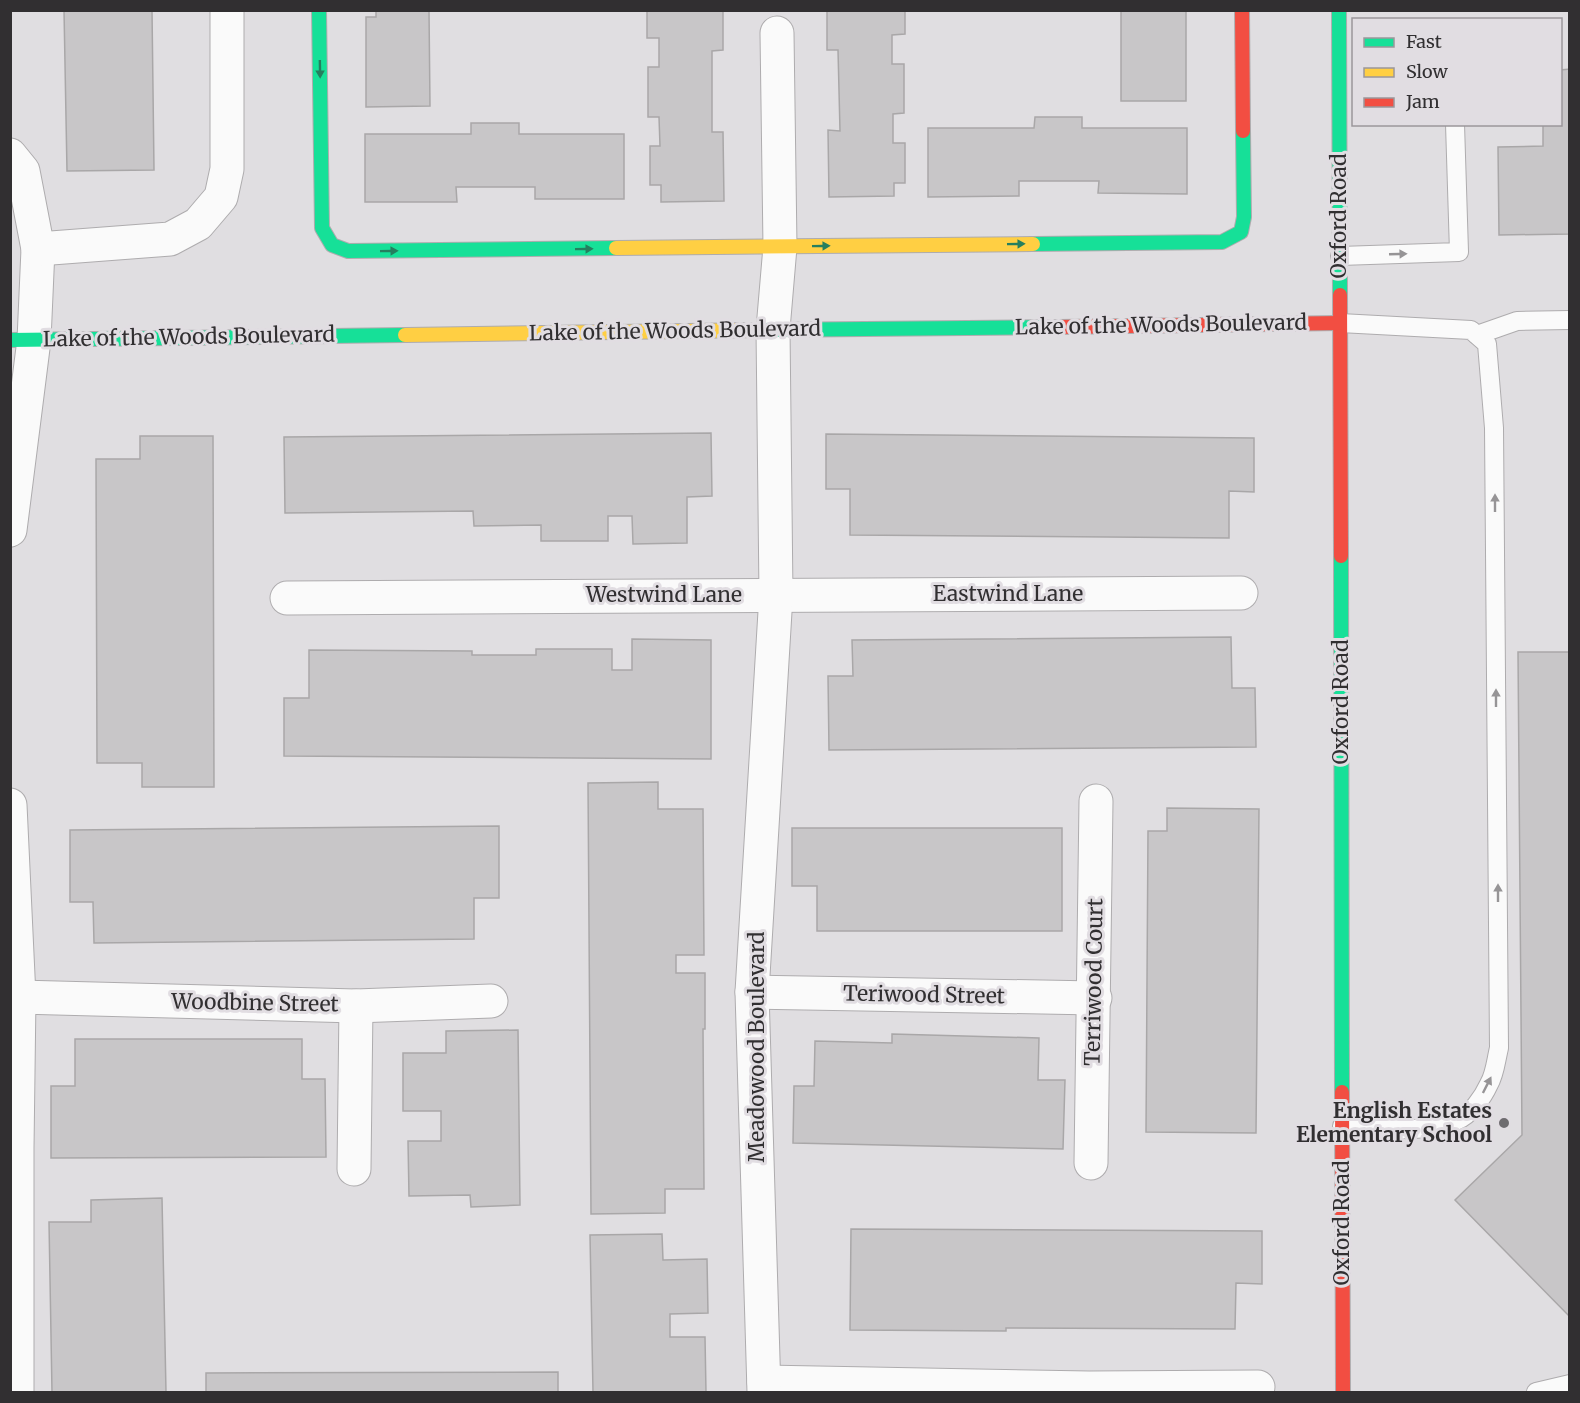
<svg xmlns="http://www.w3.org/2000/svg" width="1580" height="1403" font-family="Merriweather,serif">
  <rect width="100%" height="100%" fill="#e0dee1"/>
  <g fill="#c8c6c8" stroke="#a9a7a8" stroke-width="1.5">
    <path d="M64,10H152L154,170L67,171Z"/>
    <path d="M376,10H429L430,106L366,107V17H376Z"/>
    <path d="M647,10H723V50L712,51V132H723L724,201L661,202V185H650V146H660L659,117H648V67H659V38H647Z"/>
    <path d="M827,10H905V34L892,35V64H904V113L893,114V143H905V183H894V196L829,197L828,130L840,131L838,50H827Z"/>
    <rect x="1121" y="10" width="65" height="91"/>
    <path d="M1570,69V234L1499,235L1498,147L1543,146V124H1560V70Z"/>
    <path d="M1035,117H1082V128H1187V194L1098,193L1099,181H1019V196L928,197V128H1034Z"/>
    <path d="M471,123H519V134H624V199H535V187H456L457,202H365V134H471Z"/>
    <path d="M711,433L712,496L687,497V543L633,544L632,516H608V541H541V525L474,526L473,511L285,513L284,437Z"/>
    <path d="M826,434L1254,438V492L1229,491V538L850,535V489H826Z"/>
    <path d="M140,436H213L214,787H142V763H97L96,459H140Z"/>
    <path d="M1231,637L1232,688H1255L1256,747L829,750L828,676H853L852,640Z"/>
    <path d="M632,639L711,640V759L284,756V698H309V650L472,651V655H536V649H612V670H632Z"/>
    <path d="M1518,652H1570V1317L1455,1200L1522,1135Z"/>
    <path d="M658,782V809H703L704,955H676V973H705V1029H703L704,1189H665V1213L591,1214L588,783Z"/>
    <path d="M1167,808L1259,809L1256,1133L1146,1132L1148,831H1167Z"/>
    <path d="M499,826V898H474V939L94,943L93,902H70V830Z"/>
    <path d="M792,828H1062V931H817V886H792Z"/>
    <path d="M518,1030L520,1205L471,1207L470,1195L409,1196L408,1141H441V1111H403V1053H446V1031Z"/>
    <path d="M892,1034L1039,1038L1038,1080H1065L1063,1149L793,1143L794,1086H814L815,1041L892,1043Z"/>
    <path d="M75,1039H302V1079H325L326,1157L51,1158V1086H75Z"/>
    <path d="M162,1198L166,1392H52L49,1222H91V1200Z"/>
    <path d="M851,1229L1262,1231V1284L1236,1283L1235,1329L1006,1328V1331L850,1330Z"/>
    <path d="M662,1234L663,1260L707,1259L708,1313L670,1314V1337H705L706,1392H593L590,1235Z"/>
    <path d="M558,1372V1392H206V1373Z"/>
  </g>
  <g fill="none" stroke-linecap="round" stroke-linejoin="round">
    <g stroke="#aeacae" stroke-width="20">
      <g id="lane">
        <path d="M1340,256L1459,252L1455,124"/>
        <path d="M1340,323L1471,330L1487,344L1494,428L1499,1048C1496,1060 1495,1074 1489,1084C1483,1097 1471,1115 1456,1121C1425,1135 1376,1127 1342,1126"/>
        <path d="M1477,335L1517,321L1570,320"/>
        <path d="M1536,1392L1570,1384"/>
      </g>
    </g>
    <g stroke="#aeacae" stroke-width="35">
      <g id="street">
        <path d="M10,155L23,171L38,249L34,340L10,530"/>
        <path d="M38,249L170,239L198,224L221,197L227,169V10"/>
        <path d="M287,598L1241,593"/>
        <path d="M10,805L19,997L17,1148V1392"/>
        <path d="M752,992L1095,998"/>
        <path d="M19,997L356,1006L491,1001"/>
        <path d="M1091,1163L1096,801"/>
        <path d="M354,1169L356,1006"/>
        <path d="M764,1382L1089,1388L1258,1387"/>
        <path d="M764,1392L752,992L776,595L773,329L780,247L777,33"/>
      </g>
    </g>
    <g stroke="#aeacae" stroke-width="16">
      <g id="fast">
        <path d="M319,10L322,228L332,245L348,251L616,248"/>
        <path d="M1339,10L1340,295"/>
        <path d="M1033,244L1222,242L1241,232L1244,217L1243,131"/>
        <path d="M758,330L1058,327"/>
        <path d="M10,340L405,335"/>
        <path d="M1341,556L1342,1092"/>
      </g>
    </g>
    <g stroke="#aeacae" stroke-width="16">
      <g id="slow">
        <path d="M616,248L1033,244"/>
        <path d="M405,335L758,330"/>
      </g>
    </g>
    <g stroke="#aeacae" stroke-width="16">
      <g id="jam">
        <path d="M1242,10L1243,131"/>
        <path d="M1340,295L1341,556"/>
        <path d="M1058,327L1340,323"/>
        <path d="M1342,1092L1343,1392"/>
      </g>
    </g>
    <use href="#lane" stroke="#fafafa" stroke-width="18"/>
    <use href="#street" stroke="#fafafa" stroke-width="33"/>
    <use href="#fast" stroke="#16e098" stroke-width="14"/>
    <use href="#slow" stroke="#ffcf43" stroke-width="14"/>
    <use href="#jam" stroke="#f24e42" stroke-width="14"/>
  </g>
  <defs><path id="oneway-solid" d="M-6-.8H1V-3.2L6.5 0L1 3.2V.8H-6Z" transform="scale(1.5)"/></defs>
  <g fill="#257f5f">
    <use href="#oneway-solid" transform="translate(320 69) rotate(89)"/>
    <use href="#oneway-solid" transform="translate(1016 244) rotate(-1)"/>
    <use href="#oneway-solid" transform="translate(821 246) rotate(-1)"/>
    <use href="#oneway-solid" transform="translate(584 249) rotate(-1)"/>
    <use href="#oneway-solid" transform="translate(389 251) rotate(-1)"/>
  </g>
  <g fill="#969496">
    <use href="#oneway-solid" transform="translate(1398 254) rotate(-2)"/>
    <use href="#oneway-solid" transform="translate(1495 503) rotate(-90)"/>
    <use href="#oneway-solid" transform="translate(1496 698) rotate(-90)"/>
    <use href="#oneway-solid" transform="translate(1498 893) rotate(-90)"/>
    <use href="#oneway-solid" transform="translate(1487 1085) rotate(-63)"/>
  </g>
  <circle fill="#6e6c6f" stroke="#e1dde2" stroke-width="2" cx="1504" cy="1123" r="6"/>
  <g text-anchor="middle" stroke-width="6" stroke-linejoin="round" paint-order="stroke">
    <g font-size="21" fill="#312f31" stroke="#e1dde2">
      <text transform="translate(1339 216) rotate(-90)" y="7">Oxford Road</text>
      <text transform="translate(1161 325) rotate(-1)" y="7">Lake of the Woods Boulevard</text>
      <text transform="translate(675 331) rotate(-1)" y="7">Lake of the Woods Boulevard</text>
      <text transform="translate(189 337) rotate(-1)" y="7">Lake of the Woods Boulevard</text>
      <text x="1008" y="601">Eastwind Lane</text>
      <text x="664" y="602">Westwind Lane</text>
      <text transform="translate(1341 702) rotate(-90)" y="7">Oxford Road</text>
      <text transform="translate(1094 982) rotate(-89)" y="7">Terriwood Court</text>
      <text transform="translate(924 995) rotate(1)" y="7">Teriwood Street</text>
      <text transform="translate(255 1003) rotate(1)" y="7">Woodbine Street</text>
      <text transform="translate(757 1047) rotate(-90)" y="7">Meadowood Boulevard</text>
      <text transform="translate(1342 1223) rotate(-90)" y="7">Oxford Road</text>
    </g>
    <g font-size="21" font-weight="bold" fill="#312f31" stroke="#e1dde2" text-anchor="end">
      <text x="1492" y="1118">English Estates<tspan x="1492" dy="24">Elementary School</tspan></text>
    </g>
  </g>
  <rect width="1580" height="1403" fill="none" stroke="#312f31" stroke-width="24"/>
  <rect x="1352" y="18" width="210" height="108" fill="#e1dde2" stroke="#9b979b" stroke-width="1.5"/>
  <rect x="1364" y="38" width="30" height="9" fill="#16e098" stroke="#9b979b" stroke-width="1.5"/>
  <text x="1406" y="48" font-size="18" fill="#312f31">Fast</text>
  <rect x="1364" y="68" width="30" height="9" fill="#ffcf43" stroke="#9b979b" stroke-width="1.5"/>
  <text x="1406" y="78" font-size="18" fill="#312f31">Slow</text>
  <rect x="1364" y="98" width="30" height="9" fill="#f24e42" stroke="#9b979b" stroke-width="1.5"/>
  <text x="1406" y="108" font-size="18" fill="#312f31">Jam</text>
</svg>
